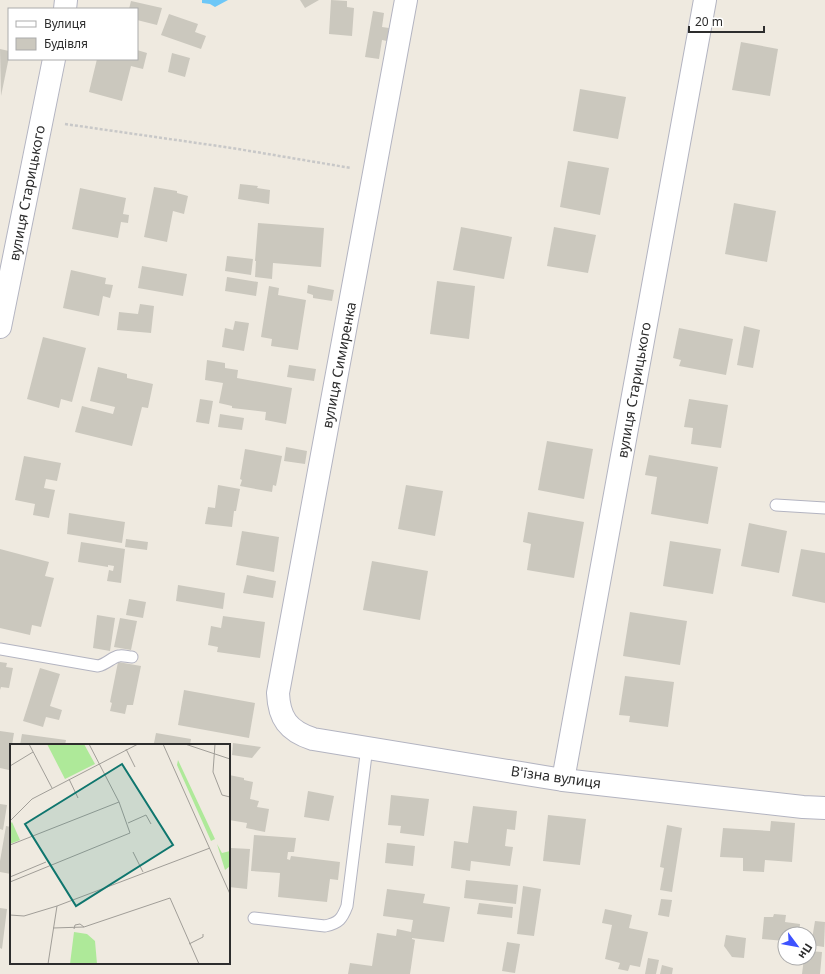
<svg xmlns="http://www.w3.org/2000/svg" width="825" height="974" font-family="'Noto Sans',sans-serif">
  <rect width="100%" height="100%" fill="#efeae0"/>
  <path fill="#6dc7f7" d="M202,0H228L215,7L210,4L202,3Z"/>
  <g fill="#cbc8be">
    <path d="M300,0H319L305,8Z"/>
    <path d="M331,0L347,1V7L354,8L352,36L329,34Z"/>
    <path d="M131,1L162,8L157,25L137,20V9H129Z"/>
    <path d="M373,11L384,13L382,27L389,28L387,41L382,40L379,59L365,57Z"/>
    <path d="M169,14L198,24L195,32L206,36L201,49L161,35Z"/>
    <path d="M741,42L778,49L770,96L732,90Z"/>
    <path d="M0,49L9,51V57L1,96Z"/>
    <path d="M137,50L147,53L143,69L131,66L122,101L89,92L97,59H137Z"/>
    <path d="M172,53L190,58L185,77L168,72Z"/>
    <path d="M580,89L626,97L618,139L573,131Z"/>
    <path d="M568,161L609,168L600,215L560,207Z"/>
    <path d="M240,184L258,186L257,188L270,190L269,204L238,199Z"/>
    <path d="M154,187L177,191V193L188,196L184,214L173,211L167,242L144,237Z"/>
    <path d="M80,188L126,198L123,214L129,215L128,223L121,222L118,238L72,229Z"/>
    <path d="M734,203L776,211L767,262L725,254Z"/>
    <path d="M258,223L324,228L321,267L273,263L272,279L255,277L256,261H255Z"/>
    <path d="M461,227L512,237L504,279L453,270Z"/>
    <path d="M554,227L596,235L588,273L547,266Z"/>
    <path d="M227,256L253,259L251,275L225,271Z"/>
    <path d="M142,266L187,274L183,296L138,288Z"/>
    <path d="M71,270L106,278L105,284L113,285L110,298L103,296L99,316L63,308Z"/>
    <path d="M227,277L258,282L256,296L225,291Z"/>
    <path d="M437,281L475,286L469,339L430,334Z"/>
    <path d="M308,285L334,290L332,301L313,298V295L307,293Z"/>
    <path d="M269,286L279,288L278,295L306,300L298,350L271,346L272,339L261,337Z"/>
    <path d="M140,304L154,306L151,333L117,330L119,312L138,314Z"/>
    <path d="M235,321L249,323L244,351L222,347L225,328L233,330Z"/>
    <path d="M744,326L760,330L753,368L737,365Z"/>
    <path d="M679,328L733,339L726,375L679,366L681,360L673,358Z"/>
    <path d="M43,337L86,348L72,402L61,399L59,408L27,399Z"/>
    <path d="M207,360L225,363V368L238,370L237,378L292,388L286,424L265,420L266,412L232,408V406L219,403L223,383L205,380Z"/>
    <path d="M289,365L316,369L314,381L287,377Z"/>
    <path d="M98,367L127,374V378L153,384L148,408L142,407L132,446L75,432L82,406L113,414L115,407L90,401Z"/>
    <path d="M200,399L213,401L209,424L196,422Z"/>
    <path d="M689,399L728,405L721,448L691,444L693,428L684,427Z"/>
    <path d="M220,414L244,418L242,430L218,427Z"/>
    <path d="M547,441L593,449L584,499L538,490Z"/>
    <path d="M286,447L307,451L305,464L284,461Z"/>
    <path d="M245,449L282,456L276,486L273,485L272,492L240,486L242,480L240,479Z"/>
    <path d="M649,455L718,467L708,524L651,514L657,477L645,475Z"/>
    <path d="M24,456L61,463L57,481L46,479L44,488L55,490L49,518L33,515L35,504L15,500Z"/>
    <path d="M218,485L240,489L236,511H234L232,527L205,524L208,507L215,508Z"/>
    <path d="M406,485L443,491L435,536L398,529Z"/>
    <path d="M528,512L584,522L574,578L527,570L531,544L523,542Z"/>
    <path d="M69,513L125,522L122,543L67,534Z"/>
    <path d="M749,523L787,531L779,573L741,566Z"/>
    <path d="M242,531L279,537L274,572L236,565Z"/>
    <path d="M126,539L148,542L147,550L125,547Z"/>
    <path d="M670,541L721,549L713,594L663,586Z"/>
    <path d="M81,542L125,549L121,583L107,581L109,570L113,571L114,566L108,565V567L78,562Z"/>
    <path d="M0,549L49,562L45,576L54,578L41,627L32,625L30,635L0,628Z"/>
    <path d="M801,549L825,553V603L792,596Z"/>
    <path d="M372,561L428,571L420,620L363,610Z"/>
    <path d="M247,575L276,581L273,598L243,593Z"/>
    <path d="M178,585L225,593L223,609L176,601Z"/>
    <path d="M129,599L146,602L143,618L126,615Z"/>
    <path d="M630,612L687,621L680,665L623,656Z"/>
    <path d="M97,615L115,618L110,651L93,648Z"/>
    <path d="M223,616L265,622L260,658L217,652L218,647L208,645L211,626L221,628Z"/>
    <path d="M120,618L137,621L131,650L114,647Z"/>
    <path d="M0,662L7,663L6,667L13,668L9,688L1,687L0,690Z"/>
    <path d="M118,662L141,666L133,705H127L125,714L110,711L112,703L110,702Z"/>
    <path d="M40,668L60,674L50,706L62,710L59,720L46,717L43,727L23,721Z"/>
    <path d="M625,676L674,682L668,727L629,722L630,716L619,715Z"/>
    <path d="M184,690L255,703L249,738L178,725Z"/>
    <path d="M0,731L14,733L12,745H11L9,770L0,768Z"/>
    <path d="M156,733L191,739L190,745H163L154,743Z"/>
    <path d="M22,734L66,740L65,745H20Z"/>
    <path d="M233,743L261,747L252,758L232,755Z"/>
    <path d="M229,775L244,778V780L253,782L250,799L259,801L257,807L269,809L265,832L246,828L247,823L229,820Z"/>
    <path d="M308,791L334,796L329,821L304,817Z"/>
    <path d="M391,795L429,799L424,836L400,833L401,826L388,825Z"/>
    <path d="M0,804L7,805L3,830L0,829Z"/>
    <path d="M473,806L517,811L515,830L507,829L505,846L513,847L510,866L471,861L470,871L451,868L454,841L468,843Z"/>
    <path d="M548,815L586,819L580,865L543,861Z"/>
    <path d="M771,821L795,823L792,862L765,860L764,872L743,871V858L720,857L723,828L770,831Z"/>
    <path d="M667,825L682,828L672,892L660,890L664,868L660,867Z"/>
    <path d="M6,826L11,827V874L0,872V861Z"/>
    <path d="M254,835L296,838L294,852H288L287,859L290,860L291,856L340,862L338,880L330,879L327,902L278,897L280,873L251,871Z"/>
    <path d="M387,843L415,846L413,866L385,863Z"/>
    <path d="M231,848L250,849L247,889L229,887Z"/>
    <path d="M466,880L518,885L516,904L464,898Z"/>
    <path d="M523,886L541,889L534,936L517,934Z"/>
    <path d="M387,889L425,894L423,903L450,907L444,942L412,938V939L415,940L410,974H348L350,963L372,966L377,933L396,936L397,929L411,932L413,920L383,916Z"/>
    <path d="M661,899L672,900L669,917L658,915Z"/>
    <path d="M479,903L513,907L512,918L477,914Z"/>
    <path d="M0,908L7,909L2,949L0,948Z"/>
    <path d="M605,909L632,915L629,928L648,932L640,967L630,965L628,971L618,969L620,963L605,959L612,925L602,923Z"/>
    <path d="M774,914L786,915L785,922L800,924L799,934H785V941L762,939L764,917H773Z"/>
    <path d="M815,921L825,922L824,947L811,945Z"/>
    <path d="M726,935L746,938L744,958L732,957L724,946Z"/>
    <path d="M507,942L520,944L515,973L502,971Z"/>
    <path d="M809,951L822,952L820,974H802L804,958H809Z"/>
    <path d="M648,958L659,960L656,974H645Z"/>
    <path d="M662,965L673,968L672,974H660Z"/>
  </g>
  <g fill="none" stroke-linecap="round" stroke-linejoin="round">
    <g stroke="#b3b4c1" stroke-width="13">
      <g id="lane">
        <path d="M776,505L825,508"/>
        <path d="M0,649L98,666C107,664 112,657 119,656C123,655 128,657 132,657"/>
        <path d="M254,918L325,926C339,923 342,919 347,906L367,747"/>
      </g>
    </g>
    <g stroke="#b3b4c1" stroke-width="24">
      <g id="street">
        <path d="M406,0L278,693C279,718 288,731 313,739L563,780L803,807L825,808"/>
        <path d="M65,9L66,0"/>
        <path d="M0,327L54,59"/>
        <path d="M563,780L705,0"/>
      </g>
    </g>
    <path stroke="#c8c8c8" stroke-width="2.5" stroke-dasharray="3 2" stroke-linecap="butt" d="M65,124L232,148L351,168"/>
    <use href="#lane" stroke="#fff" stroke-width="11"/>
    <use href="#street" stroke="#fff" stroke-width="22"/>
  </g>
  <g text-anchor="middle" stroke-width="3" stroke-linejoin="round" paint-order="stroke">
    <g font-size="14" fill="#2d2d2d" stroke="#fff">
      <text transform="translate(27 193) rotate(-79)" y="5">вулиця Старицького</text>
      <text transform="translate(339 365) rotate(-79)" y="5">вулиця Симиренка</text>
      <text transform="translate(634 390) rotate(-80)" y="5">вулиця Старицького</text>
      <text transform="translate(556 777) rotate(8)" y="5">В'їзна вулиця</text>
    </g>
  </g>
  <g transform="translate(10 744)">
    <rect width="220" height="220" fill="#efeae0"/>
    <path d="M37,0H74L85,20L55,35ZM168,16L205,95L201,97L167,21ZM2,78L10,96L0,100V80ZM207,100L212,109L220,107V122L215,126ZM64,188L77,190L85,197L87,220H60Z" fill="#aee999"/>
    <path fill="none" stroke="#a19e98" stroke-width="1" d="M19,0L42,44M153,0L220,150M175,0L220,15M205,0L203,28L212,51L220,53M116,5L125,23M0,22L23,8M59,35L68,54M0,77L22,55L128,0M118,79L136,71L141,80M0,101L109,58M123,108L133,128M0,133L36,118M0,138L120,89L109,58L79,0M47,162L200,104M0,171L14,172L47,162M43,184L74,183L160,154L189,220M64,185L65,181L70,180L74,183M179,200L193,193V190M38,220L47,162"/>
    <path fill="#0f766e" fill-opacity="0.15" stroke="#0f766e" stroke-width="2" d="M112,20L163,101L66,162L15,80Z"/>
    <rect width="220" height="220" fill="none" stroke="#2d2d2d" stroke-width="2"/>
  </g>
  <rect x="8" y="8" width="130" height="52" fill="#ffffff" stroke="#ababab"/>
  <rect x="16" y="21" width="20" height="6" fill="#ffffff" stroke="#ababab"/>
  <text x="44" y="28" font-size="12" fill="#2d2d2d">Вулиця</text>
  <rect x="16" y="38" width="20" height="12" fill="#cbc8be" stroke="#ababab"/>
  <text x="44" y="48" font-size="12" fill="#2d2d2d">Будівля</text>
  <g transform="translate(797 946) rotate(122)"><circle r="19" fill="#ffffff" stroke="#ababab"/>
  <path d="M0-3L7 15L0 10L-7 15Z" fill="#3d52ff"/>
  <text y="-6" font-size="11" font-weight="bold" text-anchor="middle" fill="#2d2d2d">Пн</text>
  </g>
  <path d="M689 26v6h75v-6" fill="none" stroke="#2d2d2d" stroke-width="2"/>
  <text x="695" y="26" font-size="12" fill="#2d2d2d" stroke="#ffffff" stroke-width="3" paint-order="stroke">20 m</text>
</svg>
